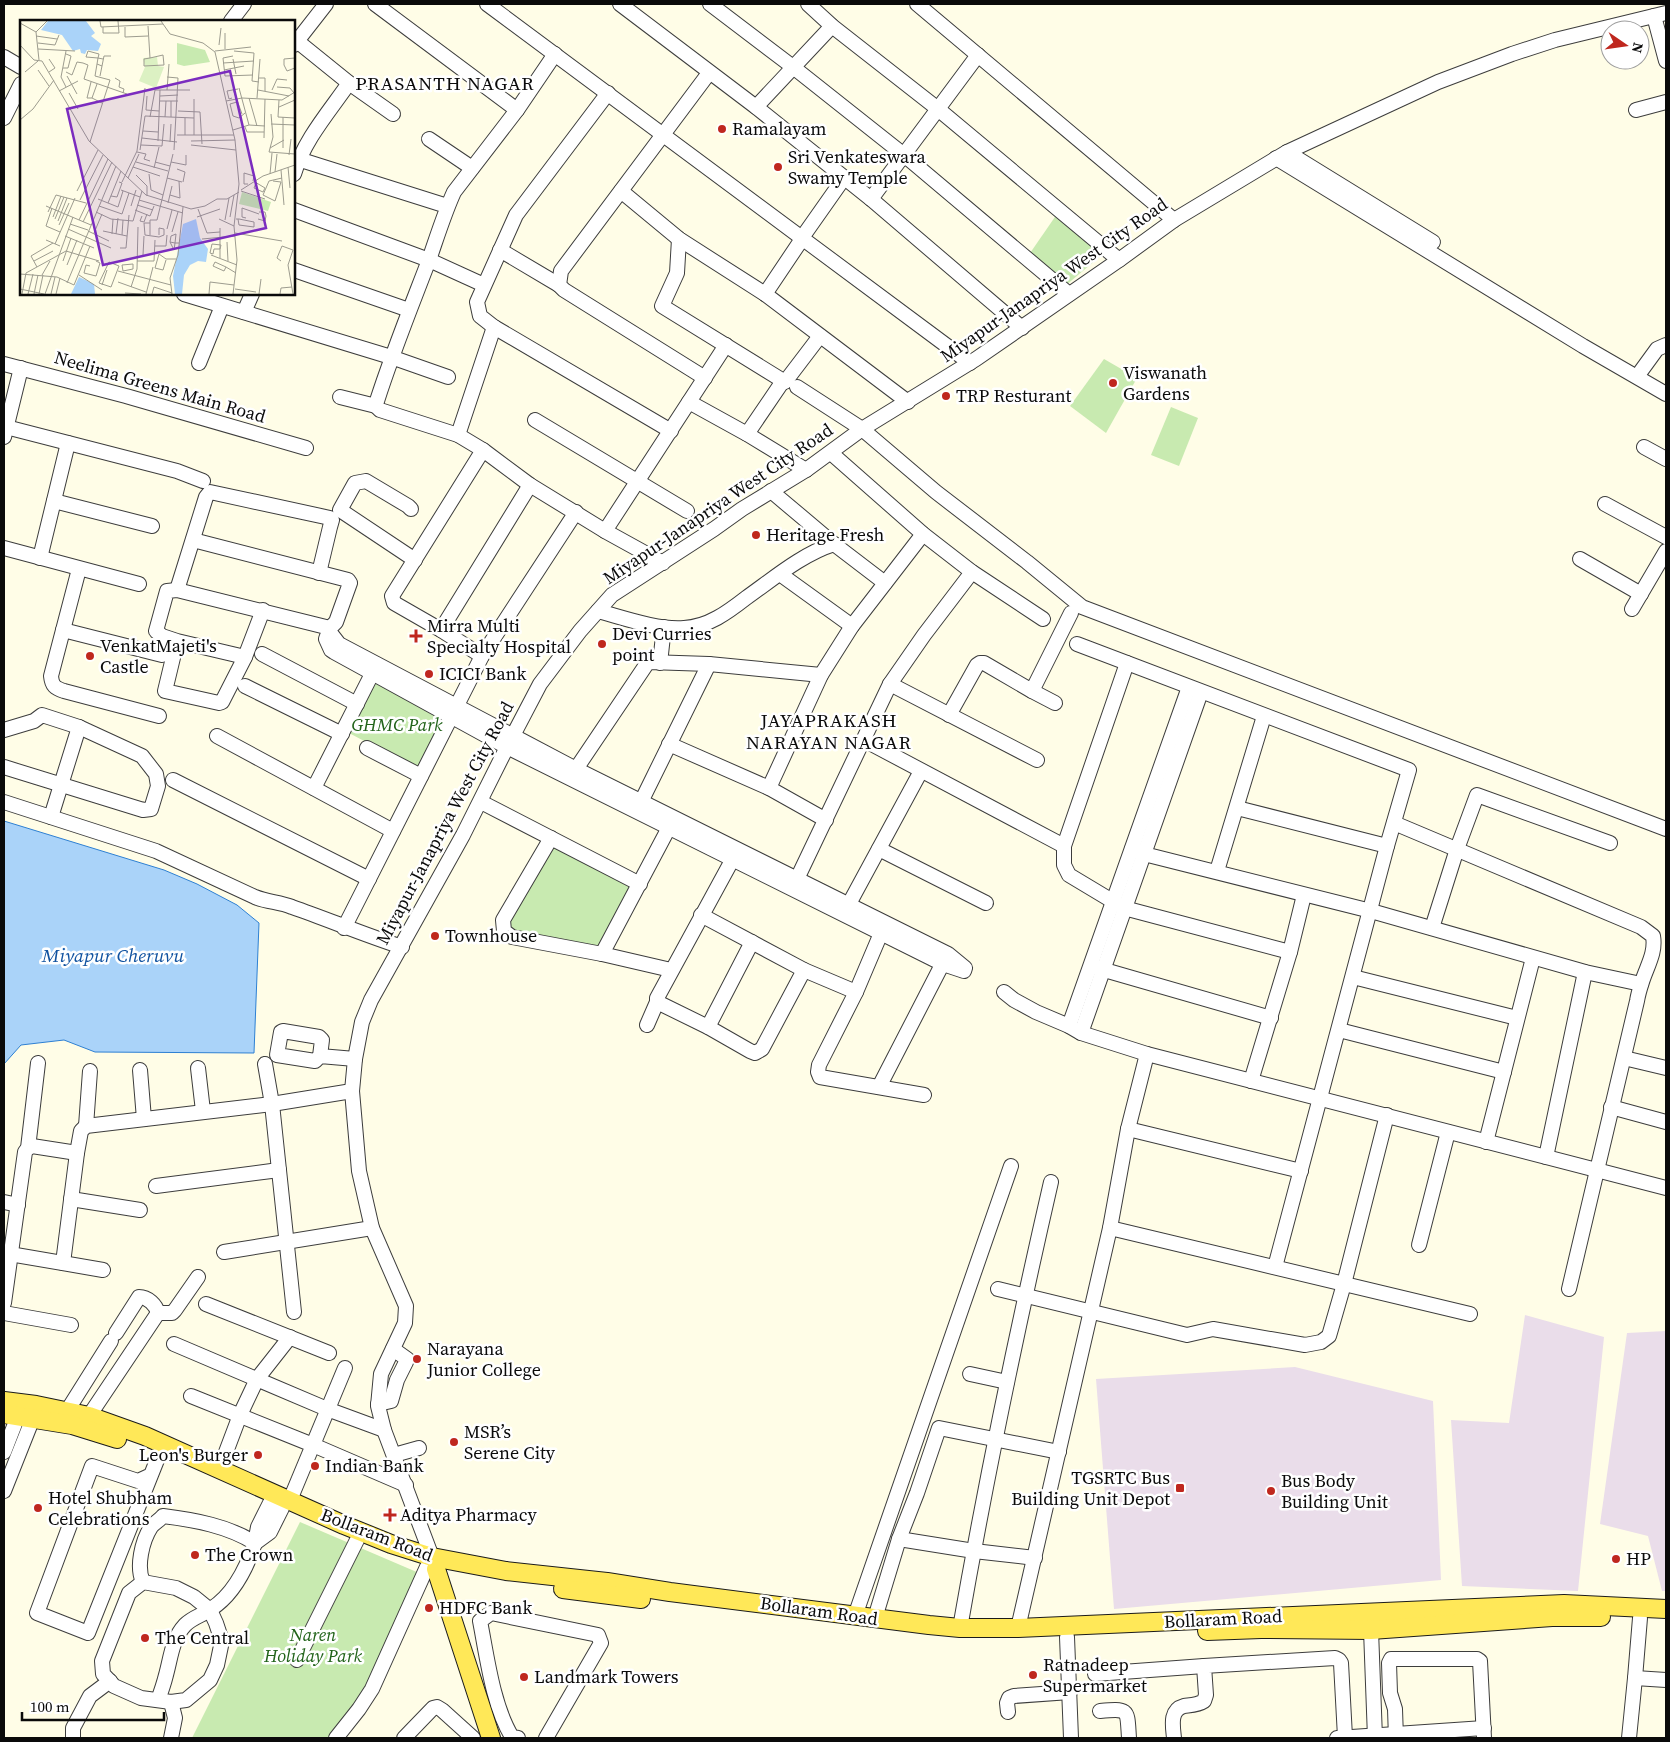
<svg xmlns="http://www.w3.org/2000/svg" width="1670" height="1742" font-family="'Source Serif 4',serif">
  <rect width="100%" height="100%" fill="#fffde7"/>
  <g fill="#eaddea">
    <path d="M1525,1315L1604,1337L1578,1591L1462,1586L1451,1420L1509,1423Z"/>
    <path d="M1666,1331V1591H1662L1648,1536L1600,1524L1627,1333Z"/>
    <path d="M1295,1367L1433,1401L1441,1580L1114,1609L1096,1379Z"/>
  </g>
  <g fill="#c8eab0">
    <path d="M1057,214L1103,254L1065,286L1026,259Z"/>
    <path d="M1104,359L1137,378L1106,433L1070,406Z"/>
    <path d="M1171,407L1198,418L1179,466L1151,455Z"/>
    <path d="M377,680L444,716L417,769L349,733Z"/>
    <path d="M551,842L631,888L598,950L517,931L508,925Z"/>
    <path d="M300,1522L419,1573L370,1682L329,1738H192Z"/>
  </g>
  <path fill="#aad3f9" stroke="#2e80d3" d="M4,821L164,870L197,884L237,905L259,923L254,1053L95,1052L64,1040L21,1045L4,1064Z"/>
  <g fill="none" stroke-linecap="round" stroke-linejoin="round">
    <g stroke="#3d3d3d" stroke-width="16">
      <g id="minor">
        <path d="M375,4L517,110"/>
        <path d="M487,4L970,363"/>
        <path d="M620,4L756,107L871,199L1022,328"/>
        <path d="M710,4L793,67L904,155L1069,294"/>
        <path d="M808,4L832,26L938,109L1119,260"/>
        <path d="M917,4L1174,220"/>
        <path d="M1654,16L1666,61"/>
        <path d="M231,21L244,4"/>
        <path d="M297,41L349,83L393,114"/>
        <path d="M294,45L326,4"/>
        <path d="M555,54L517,110L454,192C444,214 437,237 429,260C411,307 392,354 377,401L376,406L380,410L458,435L483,450L530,485L605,531L663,563"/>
        <path d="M4,57L21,67"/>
        <path d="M608,93L516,215L477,302L480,316L494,327L671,431"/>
        <path d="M756,107L832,26"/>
        <path d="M1636,110L1666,102"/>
        <path d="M4,118L21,84"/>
        <path d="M429,139L472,168"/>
        <path d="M1287,152L1433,242"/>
        <path d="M1276,158L1583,346L1666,394"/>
        <path d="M298,159L447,206"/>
        <path d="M294,174C304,140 329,112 349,83"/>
        <path d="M621,191L679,239L765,294L908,402"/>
        <path d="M871,199L978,55"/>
        <path d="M294,210L429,260L484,285"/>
        <path d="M806,232L844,178"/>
        <path d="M679,239L677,273L662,306L785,382L820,336"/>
        <path d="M500,250L559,285"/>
        <path d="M294,270L409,310"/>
        <path d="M184,294L391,357L448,377"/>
        <path d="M765,294L802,239"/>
        <path d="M244,312L252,294"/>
        <path d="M199,363L222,306"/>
        <path d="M4,364L126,396L306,448"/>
        <path d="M1641,371L1657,349L1666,345"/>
        <path d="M705,378L564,290L559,285L561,271L709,73"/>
        <path d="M797,387L862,429L936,492L1027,562L1082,607L1666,829"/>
        <path d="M340,397L376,406"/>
        <path d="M689,402L747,434L806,470"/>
        <path d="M535,420L687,511"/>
        <path d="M6,427L177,471L203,481"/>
        <path d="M747,434L783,381"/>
        <path d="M458,435L494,327"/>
        <path d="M4,437L21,368"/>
        <path d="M1644,447L1666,459"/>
        <path d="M831,453L923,534L972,572L1043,619"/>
        <path d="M771,491L834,544L885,583"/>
        <path d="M54,501L152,526"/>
        <path d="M1605,504L1666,537"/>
        <path d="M411,509L408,506L366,481L355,483L340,510L415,560"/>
        <path d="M605,531L726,345"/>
        <path d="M193,540L348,580L350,583L336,622L330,628L326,639L331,650L334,652L507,747L943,964L964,971L965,968L948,954L576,769L339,644L332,635L328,634"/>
        <path d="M4,548L139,584"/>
        <path d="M40,558L68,443"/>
        <path d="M1580,559L1641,594"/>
        <path d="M79,569L51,676C52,686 55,688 64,691L159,716"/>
        <path d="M780,574L852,626"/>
        <path d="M177,590L206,497L210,492L330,518L332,520L330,527L319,573"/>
        <path d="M1632,609L1666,551"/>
        <path d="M598,611C624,618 657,630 684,628C708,627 728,612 746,598C773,579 802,554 834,544"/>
        <path d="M63,630L162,655"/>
        <path d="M441,630L530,485"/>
        <path d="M177,641L245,657L222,702L219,703L165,691L177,641L162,636L156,631L167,591L177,590L330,628"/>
        <path d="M1077,644L1409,770L1387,846L1275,1267"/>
        <path d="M262,654L357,704"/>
        <path d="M482,656L441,630L394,603L392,596L483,450"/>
        <path d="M245,657L263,610"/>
        <path d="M660,663L664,627"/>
        <path d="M1127,663L1064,846V865L1069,875L1124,908L1290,952"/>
        <path d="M890,684L1037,760"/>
        <path d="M245,686L342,734"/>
        <path d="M1032,691L1055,703"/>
        <path d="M949,715L977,665L980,663H984L1032,691L1071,613"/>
        <path d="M4,730L34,721L42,715L79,727L142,756L156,774L158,786L151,809L143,810L4,767"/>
        <path d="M217,736L393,831"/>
        <path d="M864,740L1064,846"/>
        <path d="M669,744L769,788L826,820"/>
        <path d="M367,748L421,776"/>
        <path d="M576,769L646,665L649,662L709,664L821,675"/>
        <path d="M173,780L369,879"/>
        <path d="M314,788L376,666"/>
        <path d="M769,788L821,675L852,626L923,534"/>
        <path d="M4,802L156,851L255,897C267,902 280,902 292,907C329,920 365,935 402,947"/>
        <path d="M481,802L640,884"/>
        <path d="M641,802L709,664"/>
        <path d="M1237,808L1387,846"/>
        <path d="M51,817L79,727"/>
        <path d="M1394,823L1641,927L1653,936C1656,953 1647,966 1642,982C1640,988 1638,995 1637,1001C1615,1097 1592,1193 1569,1289"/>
        <path d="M551,838L503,920L504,931L512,937L602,954L671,970"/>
        <path d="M879,849L986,903"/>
        <path d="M1132,849L1144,854L1371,911L1585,972L1641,984"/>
        <path d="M1217,871L1264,716"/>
        <path d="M797,879L890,684L924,635L972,572"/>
        <path d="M849,904L921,771"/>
        <path d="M701,915L804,970L856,992"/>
        <path d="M884,926L856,992L819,1065L818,1072L820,1077L924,1095"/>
        <path d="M344,928L482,656L576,512"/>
        <path d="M1432,928L1457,849L1477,795L1610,843"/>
        <path d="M602,954L673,820"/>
        <path d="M1094,967L1271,1018"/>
        <path d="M1353,977L1517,1018"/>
        <path d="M1004,992L1014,1000L1036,1012L1069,1026L1081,1033L1147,1054L1666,1188"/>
        <path d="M657,1002L708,1027L750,1051L755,1053L762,1049L804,970"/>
        <path d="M647,1025L657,1002V998L736,853"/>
        <path d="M1069,1026L1189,687"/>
        <path d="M708,1027L752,942"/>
        <path d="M1339,1030L1504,1072"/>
        <path d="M1081,1033L1201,692"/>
        <path d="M320,1056L322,1040L319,1037L283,1031L281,1032L277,1055L315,1061L320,1056L355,1059"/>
        <path d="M1624,1058L1666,1068"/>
        <path d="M265,1064L272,1104L294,1312"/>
        <path d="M198,1068L203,1111"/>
        <path d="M140,1070L144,1119"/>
        <path d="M1251,1081L1290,952L1304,895"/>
        <path d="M879,1087L946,957"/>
        <path d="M1611,1107L1666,1122"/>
        <path d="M86,1126L90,1071"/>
        <path d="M1128,1129L1301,1171"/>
        <path d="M1486,1142L1533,958"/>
        <path d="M28,1148L32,1146L77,1153"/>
        <path d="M1546,1157L1585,972"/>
        <path d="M156,1186L279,1170"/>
        <path d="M71,1199L140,1210"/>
        <path d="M4,1202L18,1205"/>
        <path d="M1110,1228L1470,1314"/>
        <path d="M1419,1245L1448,1132"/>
        <path d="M224,1252L372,1228"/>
        <path d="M4,1253L103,1270"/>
        <path d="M63,1263L77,1153L81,1131L86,1126L272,1104L352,1091"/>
        <path d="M998,1289L1187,1335L1213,1329L1305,1345L1321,1342L1329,1336L1344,1284L1387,1115"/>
        <path d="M4,1303L25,1152L28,1148L38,1063"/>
        <path d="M206,1304L329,1353"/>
        <path d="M4,1313L71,1325"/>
        <path d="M158,1313H172L175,1310L198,1277"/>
        <path d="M116,1333L139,1297C148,1297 156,1305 158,1313"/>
        <path d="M174,1344L327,1409L384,1430"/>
        <path d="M970,1374L1007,1382"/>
        <path d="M191,1396L313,1445L406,1485"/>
        <path d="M378,1404L391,1401L397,1380L406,1362L407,1359L393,1349"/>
        <path d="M67,1411L111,1341"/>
        <path d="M89,1416L158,1313"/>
        <path d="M4,1452L18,1416"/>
        <path d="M394,1455L419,1448"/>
        <path d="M220,1468L240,1415L257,1379L290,1337"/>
        <path d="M151,1475L138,1481L92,1466L37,1613L88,1633L159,1455"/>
        <path d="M4,1491L33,1418"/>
        <path d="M290,1500L345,1368"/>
        <path d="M270,1503L258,1527L255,1543L270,1532L282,1508"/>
        <path d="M899,1539L974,1551L1035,1558"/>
        <path d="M432,1557L384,1430L378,1406L381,1374L405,1323L406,1306L372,1228L359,1171L352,1091L355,1059L362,1022L371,1000L463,835L507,747L540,684L580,631L612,595L714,529L742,509L806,470L862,429L976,359L1119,260L1174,220L1287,152L1438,82L1512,54L1555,40L1666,13"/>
        <path d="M143,1582L176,1588L194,1597L210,1610L216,1623L222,1641L217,1665L210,1680L186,1700L171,1702L141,1698L114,1686L103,1674L102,1661L129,1593Z"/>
        <path d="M143,1582C136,1567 142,1541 151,1527C154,1523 160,1520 163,1516C195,1520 228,1526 255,1543C247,1567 233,1595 211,1609C203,1615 193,1617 185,1625C172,1639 171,1657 166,1675C164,1683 161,1692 158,1700"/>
        <path d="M855,1616L1011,1166"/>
        <path d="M875,1618L899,1539L917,1493L939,1428L1059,1452"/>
        <path d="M960,1628C986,1479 1017,1330 1051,1182"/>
        <path d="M1018,1628L1110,1228L1128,1129L1147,1054"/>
        <path d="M1371,1630L1375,1738"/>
        <path d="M1067,1637L1071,1738"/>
        <path d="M297,1660L357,1540"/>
        <path d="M1095,1674L1204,1666"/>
        <path d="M1635,1678L1640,1618"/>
        <path d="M1100,1711C1130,1708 1127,1710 1129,1738"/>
        <path d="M1008,1712L1007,1703L1009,1698L1014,1696L1070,1692"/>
        <path d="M73,1738V1728L90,1696L110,1681"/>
        <path d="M171,1738L175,1718L171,1702"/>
        <path d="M336,1738L359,1709L372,1689L427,1567"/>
        <path d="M404,1738L433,1708L437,1707L442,1710L473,1738"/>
        <path d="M518,1738L512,1737C493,1706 487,1657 480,1621L491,1613L598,1635L601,1643L546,1738"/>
        <path d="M1174,1738C1173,1727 1169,1710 1184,1706C1192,1705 1198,1705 1204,1701L1206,1695L1204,1666L1335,1658L1339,1660L1341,1663L1345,1737"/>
        <path d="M1337,1738L1484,1728"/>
        <path d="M1396,1738L1395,1709L1390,1693L1389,1663L1391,1659H1477L1480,1661L1484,1738"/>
        <path d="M1629,1738L1635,1678L1666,1680"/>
      </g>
    </g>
    <g stroke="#1b1b1b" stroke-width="20">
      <g id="major">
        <path d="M4,1401L36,1405L89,1416L145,1436L344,1525L391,1544L432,1557L506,1571L607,1582L670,1592L929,1625L960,1628H1018L1564,1604L1666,1609"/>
        <path d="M4,1414L72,1425L117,1439"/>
        <path d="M436,1569L491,1738"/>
        <path d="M563,1589L641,1599"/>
        <path d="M1207,1631L1261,1629L1371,1630L1552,1617H1601"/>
      </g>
    </g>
    <use href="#minor" stroke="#fff" stroke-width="14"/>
    <use href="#major" stroke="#ffe858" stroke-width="18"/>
  </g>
  <g fill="#bf271e" stroke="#fff" stroke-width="2">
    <circle cx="722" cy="129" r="5"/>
    <circle cx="778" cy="167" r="5"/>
    <circle cx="1113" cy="383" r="5"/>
    <circle cx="946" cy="396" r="5"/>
    <circle cx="756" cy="535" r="5"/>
    <path d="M413.5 628.5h5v5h5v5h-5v5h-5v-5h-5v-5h5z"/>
    <circle cx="602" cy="644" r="5"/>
    <circle cx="90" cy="656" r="5"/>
    <circle cx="429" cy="674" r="5"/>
    <circle cx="435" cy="936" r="5"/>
    <circle cx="417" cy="1359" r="5"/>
    <circle cx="454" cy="1442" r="5"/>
    <circle cx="258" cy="1455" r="5"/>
    <circle cx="315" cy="1466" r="5"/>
    <rect x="1175" y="1483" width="10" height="10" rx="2.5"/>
    <circle cx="1271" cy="1491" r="5"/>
    <circle cx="38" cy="1508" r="5"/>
    <path d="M387.5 1507.5h5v5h5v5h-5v5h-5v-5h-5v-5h5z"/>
    <circle cx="195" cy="1555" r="5"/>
    <circle cx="1616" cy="1559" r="5"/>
    <circle cx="429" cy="1608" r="5"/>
    <circle cx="145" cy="1638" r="5"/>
    <circle cx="1033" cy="1675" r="5"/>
    <circle cx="524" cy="1677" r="5"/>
  </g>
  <g text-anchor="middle" stroke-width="5" stroke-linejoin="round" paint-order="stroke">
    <g font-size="18" fill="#0a0a0a" stroke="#fff" text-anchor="start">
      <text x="732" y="135">Ramalayam</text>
      <text x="788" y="163">Sri Venkateswara<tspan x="788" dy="21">Swamy Temple</tspan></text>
      <text x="1123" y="379">Viswanath<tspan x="1123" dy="21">Gardens</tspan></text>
      <text x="956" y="402">TRP Resturant</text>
      <text x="766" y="541">Heritage Fresh</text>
      <text x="427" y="632">Mirra Multi<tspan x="427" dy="21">Specialty Hospital</tspan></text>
      <text x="612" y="640">Devi Curries<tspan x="612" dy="21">point</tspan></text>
      <text x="100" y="652">VenkatMajeti's<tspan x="100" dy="21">Castle</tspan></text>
      <text x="439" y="680">ICICI Bank</text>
      <text x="445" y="942">Townhouse</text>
      <text x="427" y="1355">Narayana<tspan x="427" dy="21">Junior College</tspan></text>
      <text x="464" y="1438">MSR’s<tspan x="464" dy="21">Serene City</tspan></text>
      <text x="248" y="1461" text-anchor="end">Leon's Burger</text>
      <text x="325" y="1472">Indian Bank</text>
      <text x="1170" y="1484" text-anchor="end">TGSRTC Bus<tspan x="1170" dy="21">Building Unit Depot</tspan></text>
      <text x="1281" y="1487">Bus Body<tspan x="1281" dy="21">Building Unit</tspan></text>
      <text x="48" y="1504">Hotel Shubham<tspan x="48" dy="21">Celebrations</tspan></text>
      <text x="400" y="1521">Aditya Pharmacy</text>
      <text x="205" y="1561">The Crown</text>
      <text x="1626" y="1565">HP</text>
      <text x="439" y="1614">HDFC Bank</text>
      <text x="155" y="1644">The Central</text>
      <text x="1043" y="1671">Ratnadeep<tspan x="1043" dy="21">Supermarket</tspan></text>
      <text x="534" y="1683">Landmark Towers</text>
    </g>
    <g font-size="18" fill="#0a0a0a" stroke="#fff">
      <text transform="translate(1054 280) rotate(-35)" y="6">Miyapur-Janapriya West City Road</text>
      <text transform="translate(160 387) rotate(16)" y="6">Neelima Greens Main Road</text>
      <text transform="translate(718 504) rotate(-34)" y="6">Miyapur-Janapriya West City Road</text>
      <text transform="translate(445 823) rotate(-62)" y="6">Miyapur-Janapriya West City Road</text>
      <text transform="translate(377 1535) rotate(21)" y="6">Bollaram Road</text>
      <text transform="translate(819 1611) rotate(8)" y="6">Bollaram Road</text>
      <text transform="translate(1223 1619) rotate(-3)" y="6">Bollaram Road</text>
    </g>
    <g font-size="18" font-style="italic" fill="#216319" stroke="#fff">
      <text x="397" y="731">GHMC Park</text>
      <text x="313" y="1641">Naren<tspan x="313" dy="21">Holiday Park</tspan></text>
    </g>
    <g font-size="19" letter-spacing="1" fill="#0a0a0a" stroke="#fff">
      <text x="445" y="90">PRASANTH NAGAR</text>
      <text x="829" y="727">JAYAPRAKASH<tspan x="829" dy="22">NARAYAN NAGAR</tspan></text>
    </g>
    <g font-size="19" font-style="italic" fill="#1052a0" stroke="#fff">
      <text x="113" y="962">Miyapur Cheruvu</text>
    </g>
  </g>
  <g transform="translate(20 20)">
    <rect width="275" height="275" fill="#fffde7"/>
    <path d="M157,23L185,30L190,42L164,46L157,44ZM222,172L251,182L248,191L219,184Z" fill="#c8eab0"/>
    <path d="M137,37L138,46L144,47L136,68L119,61L125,47L123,38Z" fill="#dcf1c3"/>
    <path d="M28,1H66L75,13L71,16L81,24L78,31L67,30L65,34L61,33L60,29L53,31L42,15L21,10ZM176,199L180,218L188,229L186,242L178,241L170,245L164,255L162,274H155L153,256L163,204ZM59,257L74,264L75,274H51Z" fill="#aad3f9"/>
    <path fill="none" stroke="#9d9c8f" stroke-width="1" d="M80,1L81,7L143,4M141,1L150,14L183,23L195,32L215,120L219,164L214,206L217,240L213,274M0,3L16,12L19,40M128,6L130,38L124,39V46L144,45L143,35L130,38M83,7V13H99L98,1M105,7V17L128,16M16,12L27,1M16,16L37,19M18,23L35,25L39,15M0,25L14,40L22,41L69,121L126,175L171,189L185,186L197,179H207L219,172M199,25L201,8M18,29L55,31M205,29V13M195,31L231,27M214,31L234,33L232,61L239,62M213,36L203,38L205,56L233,55M275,38L264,39V45L267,51L275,48M29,39L35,48L29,52M213,39L216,54M203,43L234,41M82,46L77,44L78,38L79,34L68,31L66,37L78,38L83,39M43,48H48L51,36L46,34M18,50L29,66M204,50L224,46M5,52L18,41M46,52L52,55L57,42L63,43L68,45L64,59L107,74M47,56L57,74M80,56L84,36H91M147,57L158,58L154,130M95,58L100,61L99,67L104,69L103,73M239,58H245V71M71,62L67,78H72M77,64L72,78L82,83M46,67L41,57L46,31M257,67L270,68L274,73M219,68L229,105M213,69L222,94M147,70L149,44M238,70L269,76M252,70L257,59L267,60M39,71L58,61M49,73L58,89M127,76L126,90L139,91M140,76L158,75M212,78L209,79L207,71L218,69M229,78L237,106M237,78L240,39M259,80L258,97L275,98M140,81H158M206,81L222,78L262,80L275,72M217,82L210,84L213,96L219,98L225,93M259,87L275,80M158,91L180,92L182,124M251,94L253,117L249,132L275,134M130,97L135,70H170M145,97L146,81M151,97V81M263,97V128M0,100L13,89L34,60M251,104L275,105M225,107L227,112H244M213,110L229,105L245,106M123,111L138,112M157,115H214M165,115V98M174,115V79M122,118L157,122M244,118L245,79M138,121L140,70M171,121L215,120M70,122L90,60L75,56L77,44M150,122L151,104M121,125L142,126L144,104M171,125L216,130M250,128L264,120M120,130L125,96L174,98M117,132L126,134L124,139L130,141M269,135L271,119M116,142L148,151M135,142L150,146M151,142L166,145V135M113,147L140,156M268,147L270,168M134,148L139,127M157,149L165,152L163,162M261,150L264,185M255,152L257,134M129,154L131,170L143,175M250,154L252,133M116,155L127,166V176M108,158L119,134M147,158L162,162M253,161L261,162L255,181L243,175L249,161L262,158M102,162L117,131L125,68M235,162L245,168L243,172L234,168L236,163M228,164H224V153L234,156L233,161M101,170L120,177M221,170L243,156L275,145M57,171L78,130M221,171L245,179M150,175L160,178L159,161M91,176L97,177L102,163L99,162M78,179L98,187L103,171M60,180L83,135M119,180L163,193M88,183L101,151M148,183L152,166M117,185L133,190M26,186L71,205M79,186L102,194L109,173M111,186L116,170M32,188L26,206L40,212M178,189L187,213L200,212M115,190L130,196L134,186M28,192L36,175L66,183M76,192L91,199L113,201L122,171M122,196L120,201L124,202L127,194M33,197L41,176M177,197L200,189M210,197L214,175M226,198L222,197V188L239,194M35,199L44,177M199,199L214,206M216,199H219L234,202V207L219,205L218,199M238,199L245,201L246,196L245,192H239M59,200L88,139M205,200L209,178M38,201L47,178M63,202L92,142M130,203H124L125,215L139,217L144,215V209L139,208V215M50,204L68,210M39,205L49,183M48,209L91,228M147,209L152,190M68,211L89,221M83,211L107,216M152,212L158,192M74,213L82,194M215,213L262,221M92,214L93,199M96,214L98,198M102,215L103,200M130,215V200H137L153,134M45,216L74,228M182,219L215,216M26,220L40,226M150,222L154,230L155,223L156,214L151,216L150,222L155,223H159M207,222L208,241M35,224L55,178M192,224L201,225L200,229H194L193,234L190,233ZM135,226H146L147,215M100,228H106L109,195M123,235L124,216M191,235L217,245M200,238V208M146,240L143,250L135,248L139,234L146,239H156M14,241L33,231M43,241L51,218M117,241H134L135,220M261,241L257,238L262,226L273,230L268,245L273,274M89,242L99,246L91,267L79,263ZM113,244V249L103,251L102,245ZM47,245L57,220M70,246L66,245L64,253L76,256L80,243L76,241M17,247L11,236L33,223M206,247L204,251L193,246L195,242L206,247L216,253M98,251L151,265M0,254L37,257L54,265L70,226M22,255L30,241M59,255L82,270M98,262L126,272M47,263L96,146M82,265L87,250M111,267L117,249L118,207M0,269L24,274M215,269L236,272M105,273L121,274M2,274L6,253L46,231L79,241M8,274L13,254M14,274L18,255M19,274L23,255M25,274L53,197M31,274L35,257M36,274L40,258M126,274L133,247M132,274L134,267L152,273M152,274L150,258L158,235L163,187M189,274L190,262L214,265M239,274L241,259M260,274L261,268L272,267"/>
    <path fill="#7b2cbf" fill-opacity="0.15" stroke="#7b2cbf" stroke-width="2.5" d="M210,51L246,208L83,245L47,89Z"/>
    <rect width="275" height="275" fill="none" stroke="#0a0a0a" stroke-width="2.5"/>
  </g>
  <rect width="1670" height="1742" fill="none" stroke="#0a0a0a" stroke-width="10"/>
  <g transform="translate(1625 45) rotate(103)"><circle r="24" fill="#ffffff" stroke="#9d9d9d"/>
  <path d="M0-4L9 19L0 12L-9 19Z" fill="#bf271e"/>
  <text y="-8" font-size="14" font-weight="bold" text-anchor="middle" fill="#0a0a0a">N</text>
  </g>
  <path d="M22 1712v8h142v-8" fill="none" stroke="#0a0a0a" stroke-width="2.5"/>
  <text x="30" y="1712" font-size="15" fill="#0a0a0a" stroke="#ffffff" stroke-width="4" paint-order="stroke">100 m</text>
</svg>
